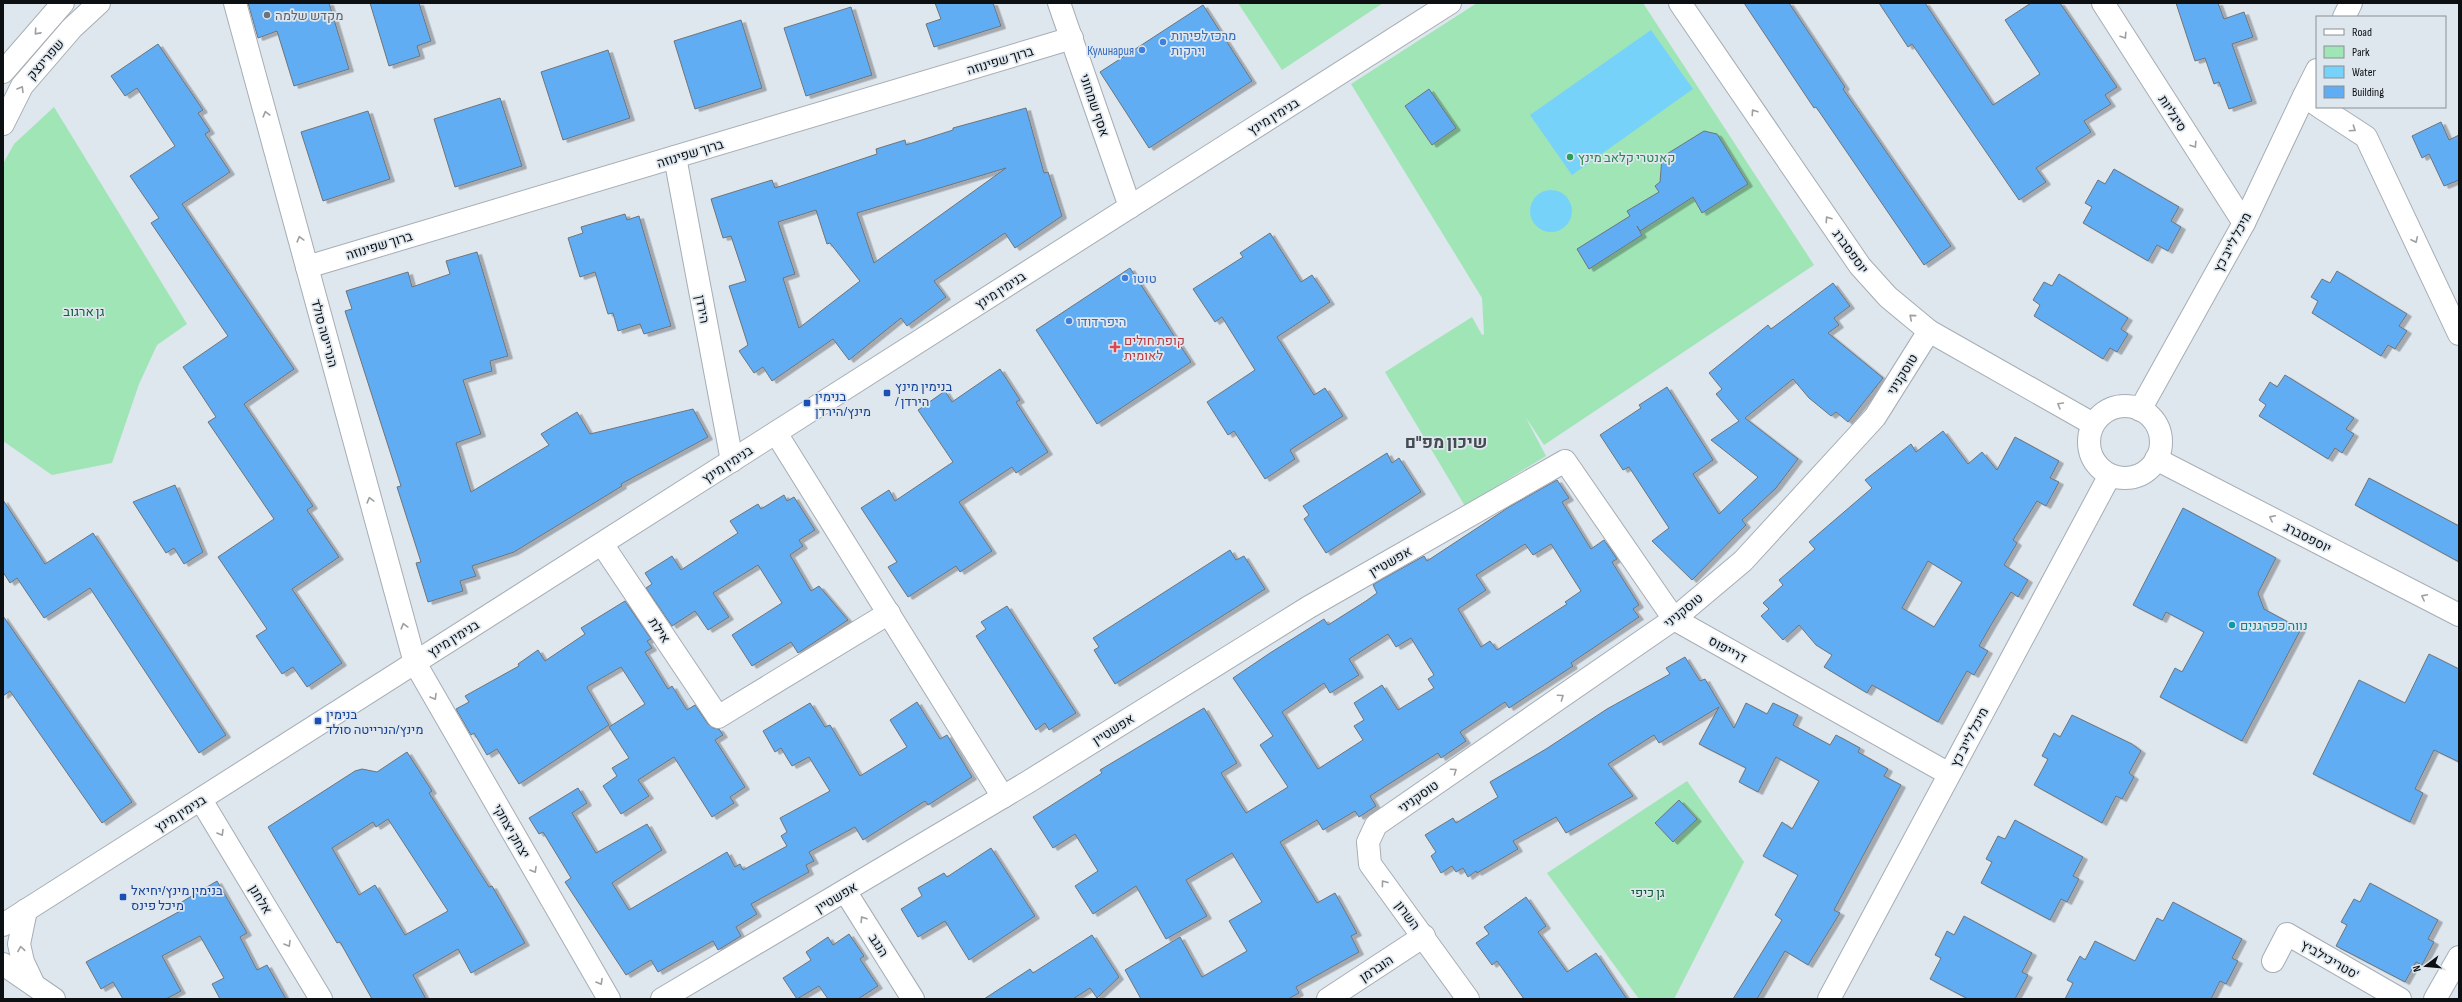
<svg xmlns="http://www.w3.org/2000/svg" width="2462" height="1002" font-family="'Sofia Sans Condensed',Heebo,sans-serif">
  <defs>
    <filter id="shadow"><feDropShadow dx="4.5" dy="2.5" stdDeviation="0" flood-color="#0004"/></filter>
  </defs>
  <rect width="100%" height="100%" fill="#dee6ee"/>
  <g fill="#a0e5b6">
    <path d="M1238,3H1383L1282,70Z"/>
    <path d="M1477,3H1643L1814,265L1544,445L1525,416L1546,456L1465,506L1385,372L1472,317L1482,335L1484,334L1482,298L1351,84Z"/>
    <path d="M54,107L187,324L157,345L139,384L112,463L52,475L3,441V164L14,144Z"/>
    <path d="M1687,781L1744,862L1674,999H1639L1547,873Z"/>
  </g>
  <g fill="#77d2f9">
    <path d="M1651,30L1693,89L1572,175L1530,115Z"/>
    <circle cx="1551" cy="211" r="21"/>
  </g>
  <g fill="#61adf4" stroke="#6d747b" fill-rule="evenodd" filter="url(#shadow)">
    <path d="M248,3H329L349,69L294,86L277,31L258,38Z"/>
    <path d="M370,3H419L431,41L417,46L420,56L389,66Z"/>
    <path d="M935,3H993L1001,26L934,47L926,24L941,19Z"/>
    <path d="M1744,3H1789L1845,87L1843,89L1951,246L1924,265L1816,107L1814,108Z"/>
    <path d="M1879,3H1925L1993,105L2040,74L2005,20L2031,3H2060L2117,87L2105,95L2111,104L2084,121L2091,132L2036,168L2046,182L2019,200L1912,44L1908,47Z"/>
    <path d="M2176,3H2218L2224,19L2244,12L2253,37L2232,44L2252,101L2229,109L2219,82L2214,84L2205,58L2195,61Z"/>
    <path d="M1203,5L1252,81L1149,148L1100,72Z"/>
    <path d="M851,7L872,75L806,96L784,28Z"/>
    <path d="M741,20L762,88L695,109L674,41Z"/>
    <path d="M158,44L203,110L198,113L210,131L205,134L230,172L182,204L294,369L244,404L313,506L307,510L339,557L292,589L342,663L307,687L293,667L282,674L256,636L267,629L218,557L274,519L208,422L216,417L183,367L228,336L151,223L159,218L130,176L175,146L137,88L125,96L111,76Z"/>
    <path d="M608,50L630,118L563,140L541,72Z"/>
    <path d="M1429,89L1456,128L1432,145L1405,106Z"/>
    <path d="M500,98L522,166L455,187L434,119Z"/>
    <path d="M1026,108L1044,173L1048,172L1062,216L1015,248L1005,233L934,281L946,297L907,326L901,318L849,360L833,339L772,381L763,367L754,373L739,351L748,345L729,286L746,281L731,236L723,238L711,199L772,180L775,188L877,154L876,149L905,140L906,145L953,130V128ZM1006,168L874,263L857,213ZM816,210L827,244L830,243L860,281L799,328L783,278L795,274L778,222Z"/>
    <path d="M368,111L390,179L323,201L301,132Z"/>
    <path d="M2441,122L2449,140L2459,135V180L2444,186L2429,154L2422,158L2412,136Z"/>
    <path d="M1704,131L1717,134L1748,184L1702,213L1693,197L1640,231L1637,226L1642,235L1589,269L1577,249L1630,216L1627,211L1659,192L1655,186L1660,182L1662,157Z"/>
    <path d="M2114,169L2179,207L2171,221L2181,227L2168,251L2157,245L2148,261L2083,223L2092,207L2085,203L2098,180L2105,184Z"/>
    <path d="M625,214L627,220L639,216L671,326L644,334L640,324L618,331L613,313L608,314L595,272L580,277L568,238L583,233L581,227Z"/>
    <path d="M1270,233L1301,282L1312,275L1330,302L1277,337L1314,395L1325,388L1343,416L1290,450L1295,459L1265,479L1234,431L1228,435L1207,402L1255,370L1222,317L1215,322L1193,289L1243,257L1240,253Z"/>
    <path d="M477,252L508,356L490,361L492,371L463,380L481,434L456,443L471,492L549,445L541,434L577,412L590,434L693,409L708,437L621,484L622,486L514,552L472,566L476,576L460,581L463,591L428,602L416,563L421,562L397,487L401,486L345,311L352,309L346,291L408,272L412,287L450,274L446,261Z"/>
    <path d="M1130,268L1191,362L1097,424L1036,330Z"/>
    <path d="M2337,271L2407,314L2399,326L2407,331L2395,349L2388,345L2381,356L2312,313L2318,301L2311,297L2322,279L2330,283Z"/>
    <path d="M2059,274L2128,318L2121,329L2128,334L2117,352L2110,348L2103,359L2034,316L2040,305L2033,300L2044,282L2052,286Z"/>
    <path d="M1833,283L1850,306L1834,318L1839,325L1828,333L1883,378L1848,422L1836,412L1831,416L1809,398L1793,379L1745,418L1798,459L1776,488L1742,520L1746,525L1692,580L1652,541L1669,528L1629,467L1623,470L1600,435L1641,408L1639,405L1667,387L1713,460L1693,474L1719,514L1758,477L1711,440L1739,421L1716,394L1722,389L1709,373L1768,325L1771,329Z"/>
    <path d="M1000,369L1020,400L1016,402L1048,452L1016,473L1012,467L959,502L992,551L960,572L956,566L908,597L888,567L897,562L861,508L889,490L895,501L953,462L918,410L945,391L952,402Z"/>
    <path d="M2285,375L2354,418L2346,429L2354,434L2342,453L2335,448L2328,459L2259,416L2266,405L2259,400L2270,382L2277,387Z"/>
    <path d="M1943,431L1968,464L1982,452L1997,470L2015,437L2059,461L2050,478L2059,482L2046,506L2037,501L2013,540L2017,543L2004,565L2028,580L2018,597L2011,592L1991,625L1979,646L1988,651L1974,675L1967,671L1938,722L1872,685L1867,693L1824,667L1832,655L1816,645L1799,625L1783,640L1761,616L1769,609L1763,603L1783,585L1779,580L1815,549L1809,542L1872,488L1865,480L1911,444L1916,452ZM1928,561L1962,582L1934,627L1902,608Z"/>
    <path d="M1387,453L1392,463L1399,458L1421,492L1326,553L1304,519L1309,515L1303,506Z"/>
    <path d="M2369,478L2459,526V562L2355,505Z"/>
    <path d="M1557,480L1569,498L1562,502L1591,549L1604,540L1617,559L1612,562L1639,605L1633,609L1639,617L1571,663L1573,666L1509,708L1505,702L1460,732L1466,741L1441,758L1438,753L1370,796L1376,806L1359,817L1355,811L1323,830L1317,820L1280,842L1317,903L1335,893L1357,933L1351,936L1359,952L1296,987L1299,993L1288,999H1141L1125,970L1180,937L1202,977L1247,951L1229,921L1262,902L1232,853L1186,880L1207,916L1166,939L1136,886L1093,914L1075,886L1098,871L1075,834L1053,848L1033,817L1102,773L1100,770L1204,708L1237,763L1221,773L1246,813L1288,787L1260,745L1273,736L1233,678L1270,653L1324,619L1328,625L1366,601L1377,593L1373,585L1379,581L1424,556L1427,561L1509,507ZM1525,544L1533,555L1551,544L1581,591L1565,602L1567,604L1497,650L1490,641L1481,647L1458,609L1486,590L1476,575ZM1388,634L1396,647L1411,638L1434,675L1428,679L1434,688L1398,710L1382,685L1354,703L1364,720L1354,726L1363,740L1318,769L1282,712L1324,683L1330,693L1359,675L1349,659Z"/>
    <path d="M175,485L203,552L184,564L174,548L166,553L133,502Z"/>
    <path d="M784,495L787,501L794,497L815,530L799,540L803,546L790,555L811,591L819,586L848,620L798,653L791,642L752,666L732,635L782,603L758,565L713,593L729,617L708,630L695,611L672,626L646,588L652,584L645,573L672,556L681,570L738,533L730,521L758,504L761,509Z"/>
    <path d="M3,500L45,564L93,533L226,735L199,753L90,588L44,618L17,578L10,583L3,572Z"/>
    <path d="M2183,508L2276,558L2258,593L2264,609L2301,629L2242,741L2160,697L2175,668L2182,672L2204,632L2166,612L2162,620L2133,605Z"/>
    <path d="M1230,550L1236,560L1244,556L1265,589L1115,684L1094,650L1099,647L1093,638Z"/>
    <path d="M625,601L651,639L647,641L652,648L645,652L668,689L672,686L687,710L695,705L708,724L713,728L719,729L723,735L715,740L745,787L730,797L734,803L712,817L674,757L638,780L649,796L621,814L603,786L617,776L612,768L629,758L609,727L645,704L621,667L588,686L587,688L609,725L519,784L497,749L487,755L474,733L471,735L456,709L469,702L465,696L519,666L518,664L538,650L545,661L585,634L581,628Z"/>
    <path d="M1007,606L1076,713L1049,730L1045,723L1036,730L976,636L986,629L981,622Z"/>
    <path d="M3,616L132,802L102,823L10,691L3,696Z"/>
    <path d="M2429,654L2459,669V762L2434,750L2415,789L2423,793L2410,822L2313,774L2359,680L2405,703Z"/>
    <path d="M1685,657L1700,681L1705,679L1734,728L1746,703L1767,714L1773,703L1798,715L1793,725L1830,745L1836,735L1860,748L1858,752L1888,769L1884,776L1901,785L1834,910L1840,913L1808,965L1785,951L1757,999H1733L1782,920L1775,915L1798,875L1763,856L1782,822L1792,829L1819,781L1776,757L1758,792L1739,782L1746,768L1699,744L1719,707L1659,743L1654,735L1608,764L1633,796L1566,833L1556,817L1513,841L1518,849L1477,873L1476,871L1468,877L1463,868L1456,872L1452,866L1441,873L1431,856L1436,852L1425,835L1453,818L1456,823L1498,797L1490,782L1546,749L1607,709L1670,674L1666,668Z"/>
    <path d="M917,702L940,739L947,735L972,777L928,805L925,801L863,840L855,827L809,852L814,861L806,865L809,872L751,904L757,914L736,927L741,936L718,950L713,941L658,972L651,960L626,975L565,882L571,878L543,832L539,834L529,818L578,788L587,803L572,813L596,853L647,824L662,850L612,883L629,910L727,852L735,867L740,864L743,870L787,846L781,836L787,832L780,818L830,791L809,757L792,766L781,748L775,752L763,731L810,703L825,727L830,725L860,776L907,747L890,720Z"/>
    <path d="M2072,715L2132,744L2141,751L2129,773L2134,777L2122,799L2116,796L2102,823L2034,785L2048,759L2042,756L2054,733L2060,737Z"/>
    <path d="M407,752L432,791L429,793L489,887L492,886L525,943L471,973L458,949L413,975L426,999H372L340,942L337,943L268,827L355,771L362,769L377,772ZM388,819L448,911L405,935L375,885L359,895L332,848L373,822L376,827Z"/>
    <path d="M1679,800L1697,819L1673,842L1655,823Z"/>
    <path d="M2015,820L2083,857L2073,876L2079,879L2067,902L2061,899L2050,920L1981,883L1992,862L1986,859L1998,836L2005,839Z"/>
    <path d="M991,848L1035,916L969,960L945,921L918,937L901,909L922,896L918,888L944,873L947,877Z"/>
    <path d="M217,881L247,933L240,937L257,970L267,965L286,999H220L212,984L224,978L200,936L162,956L181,991L166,999H123L113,982L101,989L86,962L184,909L180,903Z"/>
    <path d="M2370,883L2438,920L2428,939L2434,942L2422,965L2416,962L2405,982L2336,946L2347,925L2341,922L2354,899L2360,902Z"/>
    <path d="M1526,897L1546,926L1538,932L1567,972L1596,953L1627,999H1524L1497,961L1492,965L1476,943L1489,934L1484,927Z"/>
    <path d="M2173,902L2242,939L2232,958L2238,961L2226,984L2220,981L2211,999H2065L2073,983L2067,980L2080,956L2085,960L2095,941L2135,961L2157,918L2163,921Z"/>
    <path d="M1964,916L2032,953L2022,972L2028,975L2015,999H1968L1930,979L1941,958L1935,955L1947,931L1954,935Z"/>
    <path d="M849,934L864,956L860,959L878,986L858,999H828L819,986L797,999L783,978L811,960L806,952L828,937L833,945Z"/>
    <path d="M1092,935L1119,977L1097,998L1090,988L1073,999H984L1030,969L1033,973Z"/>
  </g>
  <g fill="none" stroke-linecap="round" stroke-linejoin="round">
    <g stroke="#a6adb5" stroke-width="24">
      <g id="street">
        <path d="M235,3L415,663L609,999"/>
        <path d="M1059,3L1130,207"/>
        <path d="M1680,3L1860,266L1888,297L1929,331L2093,424"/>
        <path d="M2103,3L2244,223"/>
        <path d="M2344,17L2351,3"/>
        <path d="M2317,70L2304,96L2317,105"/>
        <path d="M2320,107L2366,137L2459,334"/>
        <path d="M675,157L732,461"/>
        <path d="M307,267L1072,38"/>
        <path d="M776,433L1003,797"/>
        <path d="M2156,459L2459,615"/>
        <path d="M602,544L718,717L889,613"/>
        <path d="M201,800L321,999"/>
        <path d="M845,891L913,999"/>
        <path d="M2273,961L2287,934L2400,999"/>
        <path d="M662,999L1028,782L1309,607L1565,461L1674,619L1949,774"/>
        <path d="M1328,999L1424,936"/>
        <path d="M1468,999L1370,864L1368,842L1376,825L1674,619L1743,561L1875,417L1929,331"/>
        <path d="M2435,999L2459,957"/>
      </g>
    </g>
    <g stroke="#a6adb5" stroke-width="24">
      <g id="secondary">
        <path d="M3,72L63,3"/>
        <path d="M3,124L22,86L72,28L99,3"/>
        <circle cx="2125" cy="442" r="36"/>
        <path d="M2140,410L2244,223L2304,96"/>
        <path d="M26,910L19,944L23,962L34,985"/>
        <path d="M3,925L1450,3"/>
        <path d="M3,964L54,999"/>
        <path d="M1829,999L2110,475"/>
      </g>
    </g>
    <use href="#street" stroke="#fff" stroke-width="22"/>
    <use href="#secondary" stroke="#fff" stroke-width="22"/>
  </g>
  <defs><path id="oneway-chevron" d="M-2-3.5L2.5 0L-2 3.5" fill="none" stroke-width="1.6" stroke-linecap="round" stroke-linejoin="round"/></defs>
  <g stroke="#9e9fa0">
    <use href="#oneway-chevron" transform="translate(37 32) rotate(132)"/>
    <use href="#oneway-chevron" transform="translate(2124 36) rotate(57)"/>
    <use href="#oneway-chevron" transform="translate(21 89) rotate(-59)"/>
    <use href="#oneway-chevron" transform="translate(1754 112) rotate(-124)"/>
    <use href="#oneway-chevron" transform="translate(266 114) rotate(-105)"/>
    <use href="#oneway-chevron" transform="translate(2353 129) rotate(34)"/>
    <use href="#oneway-chevron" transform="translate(2194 145) rotate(57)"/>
    <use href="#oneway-chevron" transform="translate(1828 219) rotate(-124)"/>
    <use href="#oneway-chevron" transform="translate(300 239) rotate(-105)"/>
    <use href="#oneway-chevron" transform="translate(2415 240) rotate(65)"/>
    <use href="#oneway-chevron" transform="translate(1912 317) rotate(-140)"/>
    <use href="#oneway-chevron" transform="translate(2060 405) rotate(-150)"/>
    <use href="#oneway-chevron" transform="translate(370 500) rotate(-105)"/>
    <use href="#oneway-chevron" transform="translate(2272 518) rotate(-153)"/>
    <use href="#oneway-chevron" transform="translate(2424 597) rotate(-153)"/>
    <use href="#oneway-chevron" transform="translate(404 626) rotate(-105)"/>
    <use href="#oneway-chevron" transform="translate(434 697) rotate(60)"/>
    <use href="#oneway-chevron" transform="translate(1561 697) rotate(-35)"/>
    <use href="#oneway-chevron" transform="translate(1454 771) rotate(-35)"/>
    <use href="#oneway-chevron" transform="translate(221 833) rotate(59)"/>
    <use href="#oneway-chevron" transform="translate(534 870) rotate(60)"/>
    <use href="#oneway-chevron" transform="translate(1384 883) rotate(-127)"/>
    <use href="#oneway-chevron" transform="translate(863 919) rotate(-122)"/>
    <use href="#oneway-chevron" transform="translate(288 944) rotate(59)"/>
    <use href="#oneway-chevron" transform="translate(21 949) rotate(-99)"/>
    <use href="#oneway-chevron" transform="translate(600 982) rotate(60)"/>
  </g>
  <circle fill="#6b7280" stroke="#dee6ee" stroke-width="1.5" cx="267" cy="15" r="4"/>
  <g fill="#3f7fe0" stroke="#dee6ee" stroke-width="1.5">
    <circle cx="1163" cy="42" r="4"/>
    <circle cx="1142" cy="50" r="4"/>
    <circle cx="1125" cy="278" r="4"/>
    <circle cx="1069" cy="321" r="4"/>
  </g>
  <circle fill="#2e9e5b" stroke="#dee6ee" stroke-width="1.5" cx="1570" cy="157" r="4"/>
  <path fill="#e0444e" stroke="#dee6ee" stroke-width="1.5" d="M1113 341h4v4h4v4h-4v4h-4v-4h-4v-4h4z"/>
  <g fill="#1a4fb4" stroke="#dee6ee" stroke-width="1.5">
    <rect x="883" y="389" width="8" height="8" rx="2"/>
    <rect x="803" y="399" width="8" height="8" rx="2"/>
    <rect x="314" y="717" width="8" height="8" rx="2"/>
    <rect x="119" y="893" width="8" height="8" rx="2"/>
  </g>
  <circle fill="#0f9aa8" stroke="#dee6ee" stroke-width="1.5" cx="2232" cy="625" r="4"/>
  <g text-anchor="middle" stroke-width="3.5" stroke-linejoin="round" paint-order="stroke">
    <g font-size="13" fill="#5b616d" stroke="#dee6ee" text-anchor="start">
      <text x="275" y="20">מקדש שלמה</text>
    </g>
    <g font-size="13" fill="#366cbe" stroke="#dee6ee" text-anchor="start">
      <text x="1171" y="40">מרכז לפירות<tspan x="1171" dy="15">וירקות</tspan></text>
      <text x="1134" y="55" text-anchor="end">Кулинария</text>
      <text x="1133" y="283">טוטו</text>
      <text x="1077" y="326">היפר דודו</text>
    </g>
    <g font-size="13" fill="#0d1012" stroke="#dee6ee">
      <text transform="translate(45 59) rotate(-49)" y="5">שפרינצק</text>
      <text transform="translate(1000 60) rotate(-17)" y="5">ברוך שפינוזה</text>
      <text transform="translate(1095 105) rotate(71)" y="5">אסף שמחוני</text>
      <text transform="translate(2173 113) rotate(57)" y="5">סיגליות</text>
      <text transform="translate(1273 116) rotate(-32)" y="5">בנימין מינץ</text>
      <text transform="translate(690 153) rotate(-17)" y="5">ברוך שפינוזה</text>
      <text transform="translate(2232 242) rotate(-62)" y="5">מיכל לייב כץ</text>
      <text transform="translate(379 245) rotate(-17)" y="5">ברוך שפינוזה</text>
      <text transform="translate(1851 251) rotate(54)" y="5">יוספסברג</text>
      <text transform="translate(1000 290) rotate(-33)" y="5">בנימין מינץ</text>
      <text transform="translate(703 309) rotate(79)" y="5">הירדן</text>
      <text transform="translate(325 333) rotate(75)" y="5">הנרייטה סולד</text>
      <text transform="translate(1902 374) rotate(-58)" y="5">טוסקניני</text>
      <text transform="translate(727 464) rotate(-33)" y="5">בנימין מינץ</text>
      <text transform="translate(2308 537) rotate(27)" y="5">יוספסברג</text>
      <text transform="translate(1390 561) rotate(-30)" y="5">אפשטיין</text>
      <text transform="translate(1683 610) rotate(-39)" y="5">טוסקניני</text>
      <text transform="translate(660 630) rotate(56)" y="5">אילת</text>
      <text transform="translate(453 638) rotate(-32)" y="5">בנימין מינץ</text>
      <text transform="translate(1728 649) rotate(29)" y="5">דרייפוס</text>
      <text transform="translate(1113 729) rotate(-32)" y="5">אפשטיין</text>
      <text transform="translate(1969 737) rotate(-62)" y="5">מיכל לייב כץ</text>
      <text transform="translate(1418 796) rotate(-35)" y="5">טוסקניני</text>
      <text transform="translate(180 813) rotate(-32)" y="5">בנימין מינץ</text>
      <text transform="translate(512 831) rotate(60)" y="5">יצחק יצחקי</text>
      <text transform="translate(836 897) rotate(-31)" y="5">אפשטיין</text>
      <text transform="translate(261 899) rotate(59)" y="5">אלחנן</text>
      <text transform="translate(1408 915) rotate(53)" y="5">השרון</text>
      <text transform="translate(879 945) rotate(58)" y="5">הנגב</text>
      <text transform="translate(2330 959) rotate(30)" y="5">סטריכילביץ'</text>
      <text transform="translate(1376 968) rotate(-33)" y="5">הוברמן</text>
    </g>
    <g font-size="13" fill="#27864d" stroke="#dee6ee" text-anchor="start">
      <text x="1578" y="162">קאנטרי קלאב מינץ</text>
    </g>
    <g font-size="13" fill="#155d36" stroke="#dee6ee">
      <text x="84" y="316">גן ארגוב</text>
      <text x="1648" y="897">גן כיפי</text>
    </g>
    <g font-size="13" fill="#be3a42" stroke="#dee6ee" text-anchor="start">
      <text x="1124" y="345">קופת חולים<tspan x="1124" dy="15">לאומית</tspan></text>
    </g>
    <g font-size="13" fill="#164399" stroke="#dee6ee" text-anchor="start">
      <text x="895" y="391">בנימין מינץ<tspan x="895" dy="15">/ הירדן</tspan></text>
      <text x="815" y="401">בנימין<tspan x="815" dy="15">מינץ/הירדן</tspan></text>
      <text x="326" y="719">בנימין<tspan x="326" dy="15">מינץ/הנרייטה סולד</tspan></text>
      <text x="131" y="895">בנימין מינץ/יחיאל<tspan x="131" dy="15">מיכל פינס</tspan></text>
    </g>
    <g font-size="13" fill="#0d838f" stroke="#dee6ee" text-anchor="start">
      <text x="2240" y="630">נווה כפר גנים</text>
    </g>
    <g font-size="17" font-weight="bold" fill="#444b51" stroke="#dee6ee">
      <text x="1446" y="448">שיכון מפ"ם</text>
    </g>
  </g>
  <rect width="2462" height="1002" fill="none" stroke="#0d1012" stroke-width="8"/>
  <rect x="2316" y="16" width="130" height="92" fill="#dee6ee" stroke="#8a9096"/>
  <rect x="2324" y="29" width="20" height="6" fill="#ffffff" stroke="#8a9096"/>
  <text x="2352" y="36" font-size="12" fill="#0d1012">Road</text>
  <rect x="2324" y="46" width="20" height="12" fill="#a0e5b6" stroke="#8a9096"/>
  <text x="2352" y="56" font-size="12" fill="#0d1012">Park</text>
  <rect x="2324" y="66" width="20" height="12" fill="#77d2f9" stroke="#8a9096"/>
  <text x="2352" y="76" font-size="12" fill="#0d1012">Water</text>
  <rect x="2324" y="86" width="20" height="12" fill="#61adf4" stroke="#8a9096"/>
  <text x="2352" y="96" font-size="12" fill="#0d1012">Building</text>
  <g transform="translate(2426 966) rotate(254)" stroke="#dee6ee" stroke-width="3" paint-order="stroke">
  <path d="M0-3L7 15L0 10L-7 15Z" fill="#0d1012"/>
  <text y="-6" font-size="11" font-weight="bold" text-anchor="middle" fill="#0d1012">N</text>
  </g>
</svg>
